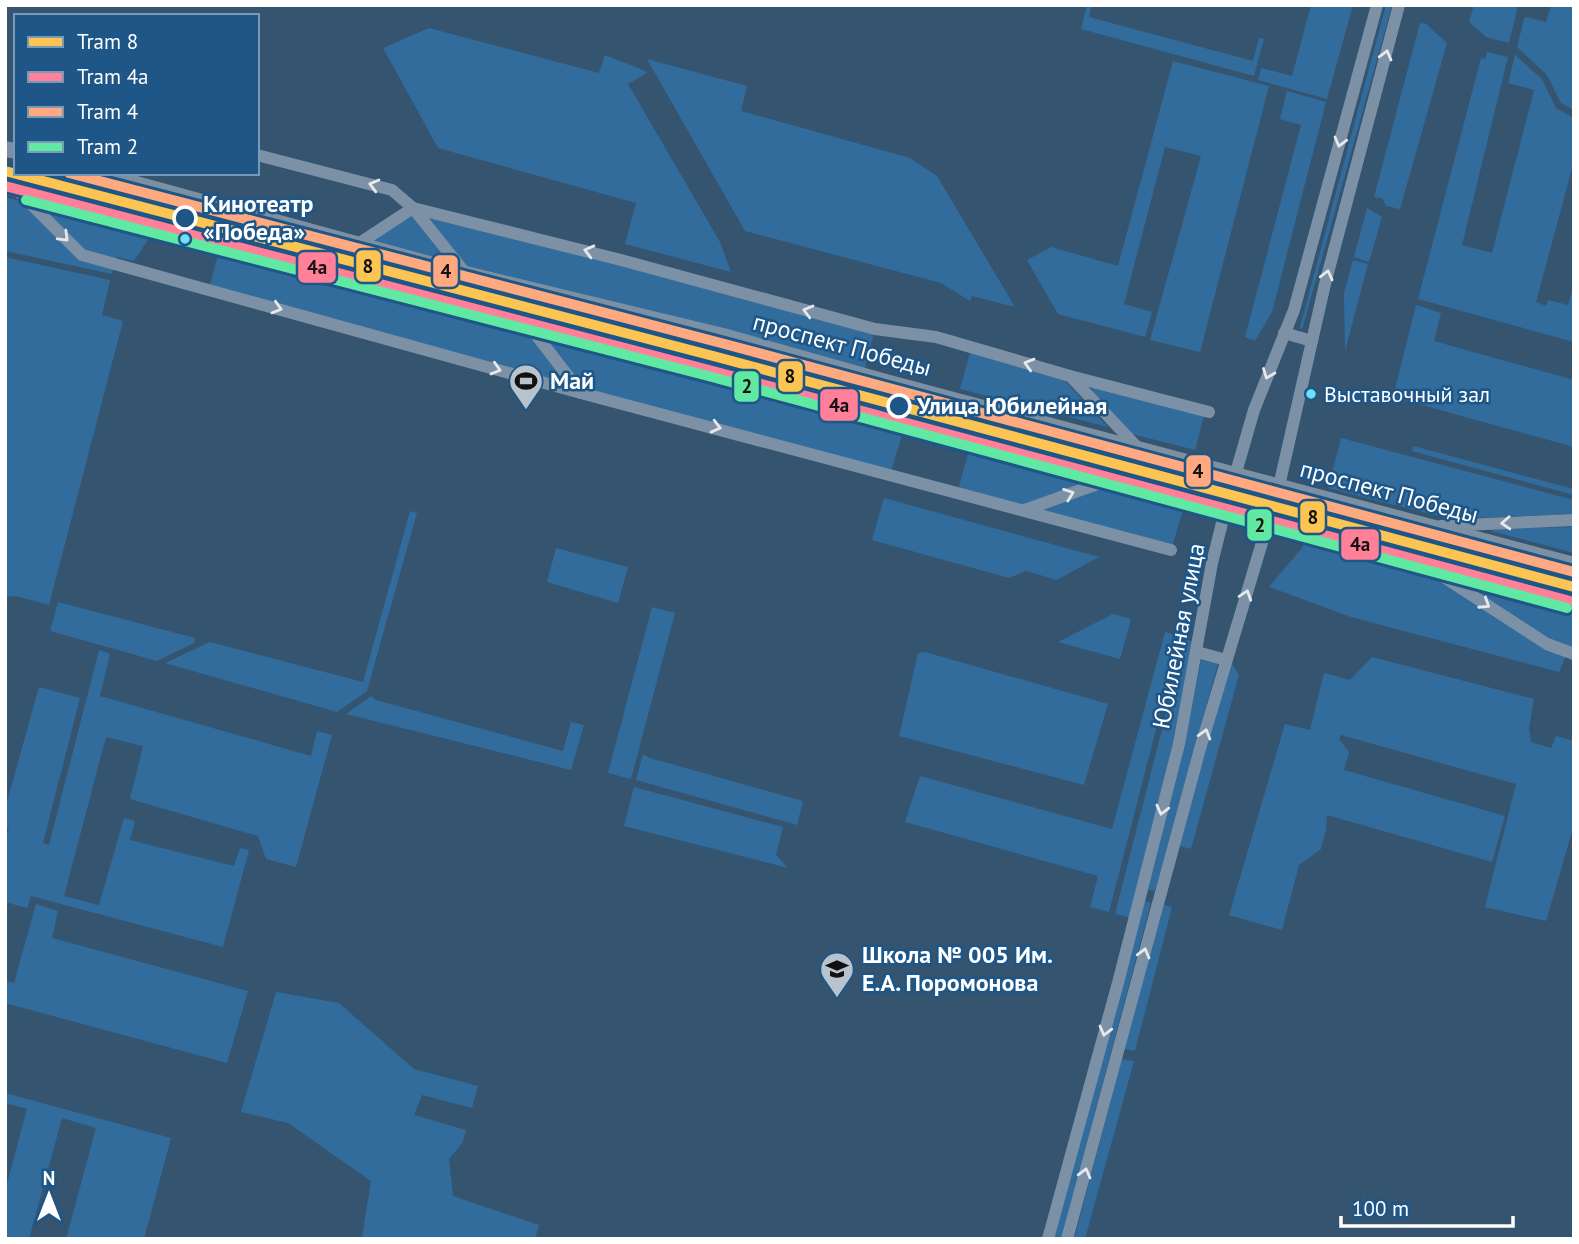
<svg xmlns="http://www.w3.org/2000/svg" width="1579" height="1244" font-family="'PT Sans',sans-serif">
  <rect width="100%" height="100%" fill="#35546f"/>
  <g fill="#326c9d">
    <path d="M1087,5H1091L1089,17L1253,61L1259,38L1264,39L1254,76L1081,29Z"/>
    <path d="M1311,5H1353L1327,99L1258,80L1261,68L1292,76Z"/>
    <path d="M1386,5H1392L1302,330L1300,327Z"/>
    <path d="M1474,5H1518L1509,43L1486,37L1469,22Z"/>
    <path d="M1551,5H1574V110L1561,103L1547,75L1517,47L1524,19L1526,17L1546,22Z"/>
    <path d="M1420,23L1426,24L1447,43L1400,209L1386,206L1382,198L1374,197Z"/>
    <path d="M429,28L599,73L605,55L648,72L628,84L720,242L731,272L625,244L636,203L438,148L383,48Z"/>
    <path d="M1487,52L1508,57L1462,245L1492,253L1534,90L1508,83L1515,55L1542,79L1556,108L1574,118V161L1536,302L1546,306L1548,300L1568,305L1574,283V342L1418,299L1481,58L1485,59Z"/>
    <path d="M647,59L747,86L741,111L910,158L937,176L1015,307L972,296L970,301L941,283L745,231Z"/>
    <path d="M1173,61L1269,86L1200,352L1150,340L1201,156L1165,147L1124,304L1152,312L1145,337L1058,314L1027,260L1051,247L1118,266Z"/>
    <path d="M1287,91L1326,102L1272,312L1255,341L1245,337L1301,125L1280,119Z"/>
    <path d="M5,197L151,235L134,261L117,257L112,274L5,251Z"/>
    <path d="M413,208L875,329L863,375L358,244Z"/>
    <path d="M1367,208L1382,217L1369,262L1354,257Z"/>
    <path d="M221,242L906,423L890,474L209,289Z"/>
    <path d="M5,257L110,280L102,315L123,321L49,605L16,596L5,597Z"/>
    <path d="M1353,260L1368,264L1345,351L1344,293Z"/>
    <path d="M1416,305L1441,313L1434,341L1574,380V447L1393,397Z"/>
    <path d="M970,353L1064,380L1108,427L960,389Z"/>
    <path d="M1091,386L1204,416L1195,450L1132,434L1093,392Z"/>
    <path d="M1341,438L1574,500V514L1450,519L1328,488Z"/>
    <path d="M972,440L1187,497L1171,550L957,493Z"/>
    <path d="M1413,446L1574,489V495L1412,451Z"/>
    <path d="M884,498L1099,557L1057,580L1026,571L1009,578L872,540Z"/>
    <path d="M410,511L417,513L367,691L337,712L165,663L210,642L363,682Z"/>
    <path d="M1574,527V553L1491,531L1500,529Z"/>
    <path d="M1309,529L1574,600V654L1567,653L1559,672L1351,617L1269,587L1302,548Z"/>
    <path d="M556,548L628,567L618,603L547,582Z"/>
    <path d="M58,602L195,638L194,643L157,661L50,631Z"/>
    <path d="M652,607L675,613L631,779L608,773Z"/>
    <path d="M1113,614L1131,619L1120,659L1058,642Z"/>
    <path d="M1165,632L1180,636L1109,912L1090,907L1098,876L905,822L920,776L1112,829Z"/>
    <path d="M1185,639L1194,642L1175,743L1131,918L1115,914Z"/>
    <path d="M99,650L110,654L100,696L311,756L317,731L332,735L296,867L266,859L258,836L130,799L143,746L106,737L64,896L99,905L124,818L135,821L130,840L234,866L240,848L249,850L223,947L31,896L27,908L5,902V840L9,828L5,826V809L39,687L80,698L43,843L49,845Z"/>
    <path d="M925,652L1108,704L1084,785L899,736L918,653Z"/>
    <path d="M1372,657L1534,699L1529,728L1531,742L1551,748L1556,736L1574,741V825L1546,921L1485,907L1516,784L1341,735L1339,739L1349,752L1344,770L1505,816L1492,862L1327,815L1326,830L1321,849L1299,865L1282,930L1229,915L1285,724L1310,730L1324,673L1350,680Z"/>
    <path d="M1201,660L1218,664L1155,891L1148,890L1182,756Z"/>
    <path d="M1231,662L1239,675L1191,849L1179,846Z"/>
    <path d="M371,696L376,700L563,751L571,722L584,725L571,770L346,714Z"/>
    <path d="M643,754L650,758L803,801L797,825L636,780Z"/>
    <path d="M634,787L783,827L776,855L788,868L624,826Z"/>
    <path d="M1145,901L1151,903L1061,1239H1054Z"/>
    <path d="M36,904L58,911L52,938L248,991L227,1063L5,1003V981L14,983Z"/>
    <path d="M1164,905L1172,907L1135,1051L1124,1049Z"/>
    <path d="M276,992L339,1003L414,1069L478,1086L472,1108L422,1095L414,1115L466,1130L463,1142L449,1159L453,1196L539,1225L535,1239H370L362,1237L371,1181L288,1123L241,1112Z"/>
    <path d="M1122,1059L1134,1061L1085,1239H1074Z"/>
    <path d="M5,1093L171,1138L144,1239H66L96,1128L62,1118L29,1239H5V1191L27,1109L5,1103Z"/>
  </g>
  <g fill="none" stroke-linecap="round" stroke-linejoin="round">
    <g stroke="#7c91a5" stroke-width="12">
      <path d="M257,155L392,190L413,208L621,260L875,329L936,337L1070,376L1138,448"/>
      <path d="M16,189L82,255L581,393L1171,550"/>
      <path d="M358,244L413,208L466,274"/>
      <path d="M527,323L581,393"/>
      <path d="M1284,333L1312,341"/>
      <path d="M1070,376L1209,412"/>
      <path d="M1025,510L1114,478"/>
      <path d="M1441,526L1574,520"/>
      <path d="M1416,559L1547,644L1574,654"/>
      <path d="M1197,652L1226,660"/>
      <path d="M1048,1239L1119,979L1179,744L1212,563L1226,507L1254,410L1294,310L1377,5"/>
      <path d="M1067,1239L1200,749L1279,486L1325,284L1399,5"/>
    </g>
    <g stroke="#7b90a2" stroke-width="16">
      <path d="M5,149L16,151"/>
      <path d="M96,173L466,274L723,336L882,381L1574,565"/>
      <path d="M5,186L697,369L714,370L1309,529L1407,553L1574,600"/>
    </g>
    <g stroke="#1d5687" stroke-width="16">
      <path id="tram-1" d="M5,171L717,357L1574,587"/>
    </g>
    <g stroke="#1d5687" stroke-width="16">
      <path id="tram-2" d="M5,186L713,371L1570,601"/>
    </g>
    <g stroke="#1d5687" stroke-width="16">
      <path id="tram-3" d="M69,173L721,343L1574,572"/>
    </g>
    <g stroke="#1d5687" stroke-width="16">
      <path id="tram-4" d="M26,200L712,377L1567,608"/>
    </g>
    <use href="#tram-1" stroke="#fcc553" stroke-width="10"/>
    <use href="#tram-2" stroke="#ff8098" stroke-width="10"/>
    <use href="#tram-3" stroke="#ffa980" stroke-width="10"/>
    <use href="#tram-4" stroke="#60e9a3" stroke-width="10"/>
  </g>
  <defs><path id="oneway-chevron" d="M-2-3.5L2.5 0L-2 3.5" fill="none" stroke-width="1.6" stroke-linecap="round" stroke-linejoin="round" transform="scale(1.75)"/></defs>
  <g stroke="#e5e9ed">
    <use href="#oneway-chevron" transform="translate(1386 55) rotate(-75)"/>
    <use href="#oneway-chevron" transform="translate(1340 142) rotate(105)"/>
    <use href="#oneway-chevron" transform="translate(374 185) rotate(-165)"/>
    <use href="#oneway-chevron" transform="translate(64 237) rotate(45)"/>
    <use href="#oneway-chevron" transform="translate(589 251) rotate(-166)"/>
    <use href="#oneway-chevron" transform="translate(1327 275) rotate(-76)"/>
    <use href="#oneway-chevron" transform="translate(277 308) rotate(16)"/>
    <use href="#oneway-chevron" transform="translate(808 311) rotate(-165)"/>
    <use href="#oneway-chevron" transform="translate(1029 364) rotate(-164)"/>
    <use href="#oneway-chevron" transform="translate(496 369) rotate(16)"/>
    <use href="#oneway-chevron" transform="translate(1268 374) rotate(111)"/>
    <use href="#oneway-chevron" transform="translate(716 427) rotate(14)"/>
    <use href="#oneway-chevron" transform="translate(1069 494) rotate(-20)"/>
    <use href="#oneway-chevron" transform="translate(1506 523) rotate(177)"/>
    <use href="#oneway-chevron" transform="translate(1246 595) rotate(-72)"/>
    <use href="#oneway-chevron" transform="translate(1485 604) rotate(33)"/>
    <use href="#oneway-chevron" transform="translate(1205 734) rotate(-74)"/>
    <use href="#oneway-chevron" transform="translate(1162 810) rotate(104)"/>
    <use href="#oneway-chevron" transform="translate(1144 953) rotate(-75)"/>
    <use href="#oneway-chevron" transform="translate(1105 1031) rotate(105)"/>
    <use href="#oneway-chevron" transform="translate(1085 1173) rotate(-75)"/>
  </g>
  <defs>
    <g id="stadium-pin" transform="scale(1.75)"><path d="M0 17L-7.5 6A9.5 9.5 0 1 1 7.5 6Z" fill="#b8c3cd" stroke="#1d5687"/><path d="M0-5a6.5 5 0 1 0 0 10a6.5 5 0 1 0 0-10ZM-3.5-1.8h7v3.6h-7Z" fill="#111"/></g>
    <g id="school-pin" transform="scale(1.75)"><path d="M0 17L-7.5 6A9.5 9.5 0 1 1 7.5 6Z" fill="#b8c3cd" stroke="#1d5687"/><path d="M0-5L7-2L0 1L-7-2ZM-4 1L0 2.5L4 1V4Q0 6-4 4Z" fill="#111"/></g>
  </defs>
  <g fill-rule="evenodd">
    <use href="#stadium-pin" x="526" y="381"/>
    <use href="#school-pin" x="837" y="969"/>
  </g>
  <g fill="#1d5687" stroke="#fff" stroke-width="3.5">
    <circle cx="185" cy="218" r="11"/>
    <circle cx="899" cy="406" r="11"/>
  </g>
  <g fill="#6ddff8" stroke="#1d5687" stroke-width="2.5">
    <circle cx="185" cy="239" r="6"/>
    <circle cx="1311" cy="394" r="6"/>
  </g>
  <g text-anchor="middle" stroke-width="5" stroke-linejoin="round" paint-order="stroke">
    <g font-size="22" fill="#fff" stroke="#1d5687" text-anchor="start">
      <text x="1324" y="402">Выставочный зал</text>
    </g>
    <g font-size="24" font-weight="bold" fill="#fff" stroke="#1d5687" text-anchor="start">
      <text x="203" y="212">Кинотеатр<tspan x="203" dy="28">«Победа»</tspan></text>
      <text x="917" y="414">Улица Юбилейная</text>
    </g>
    <g font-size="24" fill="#fff" stroke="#1d5687">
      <text transform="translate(842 345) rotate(15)" y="8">проспект Победы</text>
      <text transform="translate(1389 492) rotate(15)" y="8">проспект Победы</text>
      <text transform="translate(1179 636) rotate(-79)" y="8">Юбилейная улица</text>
    </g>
    <g font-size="24" font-weight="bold" fill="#fff" stroke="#1d5687" text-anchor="start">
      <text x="550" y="389">Май</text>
      <text x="862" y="963">Школа № 005 Им.<tspan x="862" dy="28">Е.А. Поромонова</tspan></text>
    </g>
  </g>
  <g stroke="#1d5687" stroke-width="2.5">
    <rect x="355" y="249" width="27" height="34" rx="7" fill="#fcc553"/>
    <rect x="297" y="251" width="40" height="33" rx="7" fill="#ff8098"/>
    <rect x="432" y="254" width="27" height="34" rx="7" fill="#ffa980"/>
    <rect x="777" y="360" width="27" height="33" rx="7" fill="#fcc553"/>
    <rect x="733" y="370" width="27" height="33" rx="7" fill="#60e9a3"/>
    <rect x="819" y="388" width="40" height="34" rx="7" fill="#ff8098"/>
    <rect x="1185" y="454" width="27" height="34" rx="7" fill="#ffa980"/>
    <rect x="1299" y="500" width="27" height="34" rx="7" fill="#fcc553"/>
    <rect x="1246" y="508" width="27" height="34" rx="7" fill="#60e9a3"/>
    <rect x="1340" y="528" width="40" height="33" rx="7" fill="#ff8098"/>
  </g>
  <g font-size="19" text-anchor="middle" font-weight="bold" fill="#111">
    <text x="368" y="273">8</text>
    <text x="317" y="274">4а</text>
    <text x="446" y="278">4</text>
    <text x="790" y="383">8</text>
    <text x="747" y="393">2</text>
    <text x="839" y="412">4а</text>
    <text x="1198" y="478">4</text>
    <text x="1313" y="524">8</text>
    <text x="1260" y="532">2</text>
    <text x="1360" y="551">4а</text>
  </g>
  <rect width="1579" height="1244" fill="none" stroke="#ffffff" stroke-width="14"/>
  <rect x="14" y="14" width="245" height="161" fill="#1d5687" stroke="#779ab7" stroke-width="2"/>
  <rect x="28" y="37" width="35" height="10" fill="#fcc553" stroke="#779ab7" stroke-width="2"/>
  <text x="77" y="49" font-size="21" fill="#ffffff">Tram 8</text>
  <rect x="28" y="72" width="35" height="10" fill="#ff8098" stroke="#779ab7" stroke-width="2"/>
  <text x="77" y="84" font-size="21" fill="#ffffff">Tram 4а</text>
  <rect x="28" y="107" width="35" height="10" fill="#ffa980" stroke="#779ab7" stroke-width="2"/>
  <text x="77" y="119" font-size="21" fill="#ffffff">Tram 4</text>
  <rect x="28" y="142" width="35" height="10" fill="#60e9a3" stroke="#779ab7" stroke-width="2"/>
  <text x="77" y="154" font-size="21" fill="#ffffff">Tram 2</text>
  <g transform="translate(49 1195)" stroke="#1d5687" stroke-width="5" paint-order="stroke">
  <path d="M0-5L12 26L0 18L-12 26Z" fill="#ffffff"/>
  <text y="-10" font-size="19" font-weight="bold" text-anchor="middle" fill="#ffffff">N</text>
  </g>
  <path d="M1341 1216v10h172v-10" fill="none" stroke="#ffffff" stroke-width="3.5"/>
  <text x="1352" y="1216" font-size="21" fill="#ffffff" stroke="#1d5687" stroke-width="5" paint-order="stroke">100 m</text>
</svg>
